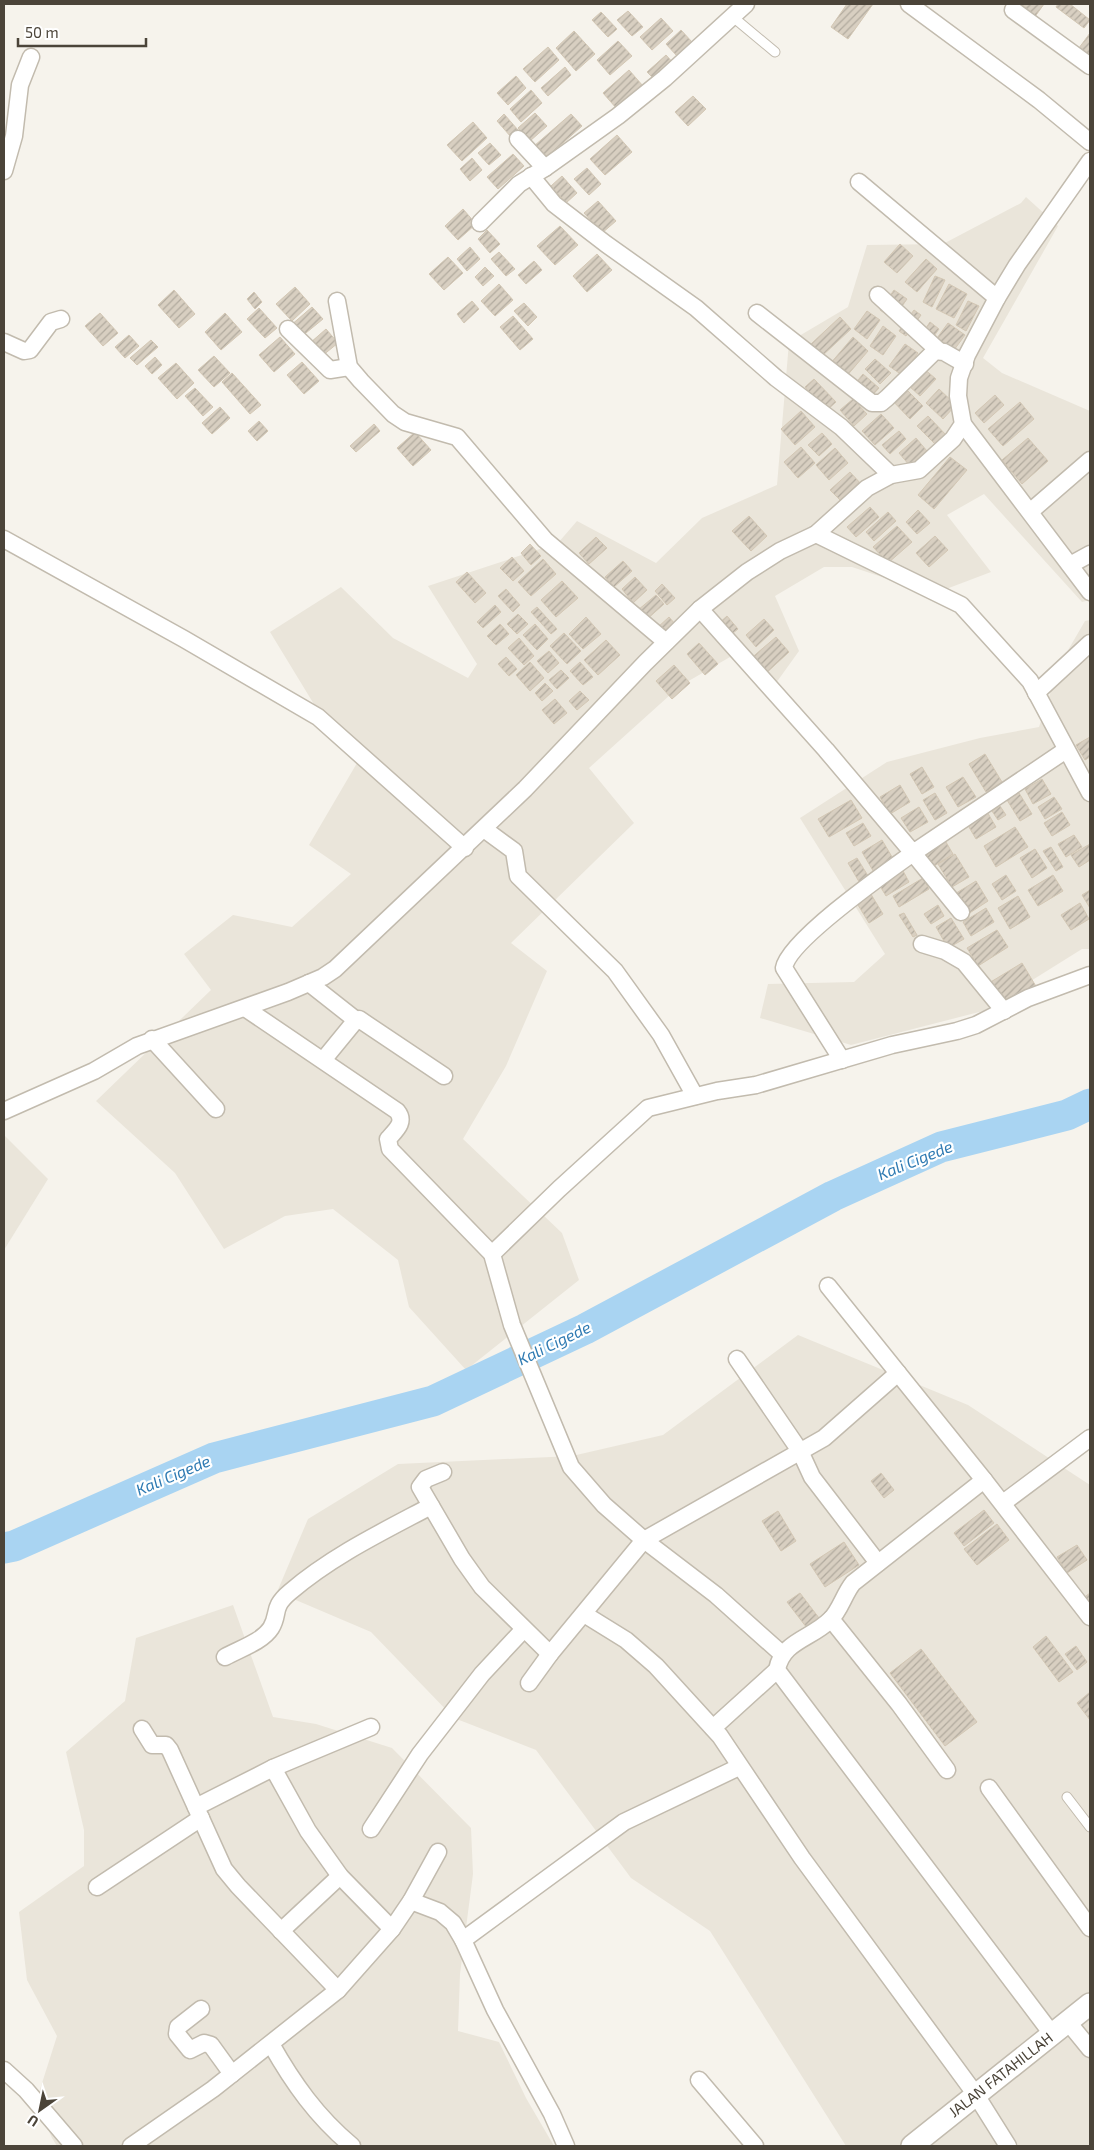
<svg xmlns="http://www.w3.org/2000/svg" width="1094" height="2150" font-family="'Exo 2',sans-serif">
  <defs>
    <pattern id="building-hatch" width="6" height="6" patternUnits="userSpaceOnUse" patternTransform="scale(1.25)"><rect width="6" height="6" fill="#d8cfc1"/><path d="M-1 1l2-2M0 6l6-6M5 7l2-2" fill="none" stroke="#b1aa9e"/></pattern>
  </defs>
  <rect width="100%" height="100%" fill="#f6f3ec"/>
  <g fill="#eae5da">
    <path d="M1026,197L1058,226L983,358L1002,373L1090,411V600L1082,602L984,494L947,515L991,572L933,594L852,567H824L775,596L799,651L771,690L730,657L680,686L589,768L634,823L511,943L547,971L506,1066L463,1139L562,1233L579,1280L466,1370L409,1307L398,1260L333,1209L285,1216L224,1249L175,1173L96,1101L211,990L184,954L233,915L292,927L351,874L309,845L357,763L326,724L270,632L341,587L393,638L468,678L477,664L428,586L558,543L577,521L656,563L702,518L777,485L789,342L848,307L867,245L943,244L1021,203Z"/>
    <path d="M1090,620V949H1082L983,1011L851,1045L760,1018L768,984L854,982L885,954L800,818L887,762L980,738L1039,727L1060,664L1085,621Z"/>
    <path d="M4,1135L48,1179L4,1250Z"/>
    <path d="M798,1335L968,1405L1090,1485V2146H846L710,1931L631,1878L536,1750L454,1718L371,1632L277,1592L308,1519L398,1464L572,1456L663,1435Z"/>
    <path d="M233,1605L273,1717L316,1724L392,1748L471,1828L473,1874L460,1974L458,2031L499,2042L526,2098L554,2146H57L52,2138L36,2102L57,2036L27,1980L19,1912L84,1866V1830L66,1752L125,1701L136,1638Z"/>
  </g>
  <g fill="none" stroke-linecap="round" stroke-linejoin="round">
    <path stroke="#a9d4f2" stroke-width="31" d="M4,1548L14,1546L214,1458L433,1401L585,1329L833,1196L941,1147L1067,1115L1090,1104"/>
  </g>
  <g fill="url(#building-hatch)" stroke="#d3c7b4">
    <path d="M847,4H873L848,39L831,27Z"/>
    <path d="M1013,4H1044L1034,18Z"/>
    <path d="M1058,4H1070L1090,20L1084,28L1056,7Z"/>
    <path d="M628,11L643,27L632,36L617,20Z"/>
    <path d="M601,12L617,29L608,37L592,20Z"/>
    <path d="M661,18L673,31L652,50L640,37Z"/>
    <path d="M681,30L692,42L677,56L666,44Z"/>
    <path d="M574,31L595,54L576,71L556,48Z"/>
    <path d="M1090,33V56L1079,48Z"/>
    <path d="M618,41L632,56L610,75L597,60Z"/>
    <path d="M548,47L559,60L535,82L523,69Z"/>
    <path d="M666,55L675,65L656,81L647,72Z"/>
    <path d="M565,67L571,75L548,96L541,88Z"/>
    <path d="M629,70L643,86L617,109L603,93Z"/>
    <path d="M516,76L526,88L508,105L497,93Z"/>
    <path d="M531,90L542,103L521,122L510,109Z"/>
    <path d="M693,96L706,109L688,126L675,112Z"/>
    <path d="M535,113L547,126L530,141L518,128Z"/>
    <path d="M504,114L518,130L511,137L497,121Z"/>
    <path d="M571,114L582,126L545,159L534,146Z"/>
    <path d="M473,122L487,138L462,161L447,145Z"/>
    <path d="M617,135L632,152L605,175L590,159Z"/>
    <path d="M490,143L501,155L489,165L478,153Z"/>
    <path d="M513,154L524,166L498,189L487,177Z"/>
    <path d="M472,158L482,170L470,181L460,169Z"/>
    <path d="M587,168L601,184L589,195L574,179Z"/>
    <path d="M562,176L577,193L566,203L551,186Z"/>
    <path d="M598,201L616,221L602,233L584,213Z"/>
    <path d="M463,209L476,224L458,240L445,226Z"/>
    <path d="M560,226L578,245L555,265L537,246Z"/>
    <path d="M487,230L500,244L490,253L478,239Z"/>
    <path d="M900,244L913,256L897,273L884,262Z"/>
    <path d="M470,247L480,259L467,271L457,259Z"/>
    <path d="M499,252L515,269L506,276L491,259Z"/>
    <path d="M597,254L612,270L587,292L573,276Z"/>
    <path d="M448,257L463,273L444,290L429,274Z"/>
    <path d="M926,259L937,269L917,292L905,282Z"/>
    <path d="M534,261L542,270L526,284L518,275Z"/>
    <path d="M485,267L494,276L483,286L475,277Z"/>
    <path d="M935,276L945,280L932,307L923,302Z"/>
    <path d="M499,284L513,300L495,316L481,301Z"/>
    <path d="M949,284L967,294L954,318L936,309Z"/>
    <path d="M295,287L310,304L292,321L276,304Z"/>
    <path d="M174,290L195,314L179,328L158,305Z"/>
    <path d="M894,290L907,299L893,319L880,310Z"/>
    <path d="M254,292L262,302L255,309L247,299Z"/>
    <path d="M472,301L479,309L464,323L457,314Z"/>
    <path d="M968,301L979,306L966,331L956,325Z"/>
    <path d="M524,303L537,317L528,326L514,311Z"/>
    <path d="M312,307L323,319L301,337L290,326Z"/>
    <path d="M259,308L277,328L265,338L247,319Z"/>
    <path d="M914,310L921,315L906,336L899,331Z"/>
    <path d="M867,311L880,320L867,339L854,329Z"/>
    <path d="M100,313L118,333L103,346L85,326Z"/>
    <path d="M225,313L242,332L221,350L205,332Z"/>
    <path d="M513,316L533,339L520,350L500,327Z"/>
    <path d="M840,317L851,329L822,356L811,344Z"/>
    <path d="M930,322L939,329L927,346L918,340Z"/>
    <path d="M948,323L965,335L946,361L929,349Z"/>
    <path d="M883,326L896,336L883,355L870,346Z"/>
    <path d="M326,329L338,343L322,356L310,343Z"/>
    <path d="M129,335L139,346L125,358L115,347Z"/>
    <path d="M280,337L295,354L274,372L259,355Z"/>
    <path d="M853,337L868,351L845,378L830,364Z"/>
    <path d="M151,340L158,347L137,365L130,358Z"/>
    <path d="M905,344L918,353L902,375L889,366Z"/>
    <path d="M214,356L230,373L214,387L198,370Z"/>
    <path d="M155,357L162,365L152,374L145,366Z"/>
    <path d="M875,359L891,373L880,384L865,369Z"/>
    <path d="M302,362L319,381L304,394L287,375Z"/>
    <path d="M176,363L194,383L177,399L158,378Z"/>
    <path d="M923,368L936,379L920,396L908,385Z"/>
    <path d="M232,373L261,405L250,414L222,382Z"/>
    <path d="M863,374L879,388L869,399L854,385Z"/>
    <path d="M814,379L836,402L826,411L805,387Z"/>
    <path d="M903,386L923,406L910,419L891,399Z"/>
    <path d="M195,388L213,407L203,416L185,396Z"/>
    <path d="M939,389L956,405L943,419L926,403Z"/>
    <path d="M995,395L1004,405L984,423L975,413Z"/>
    <path d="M853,399L867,414L854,426L840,410Z"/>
    <path d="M1020,402L1034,419L1003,446L988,429Z"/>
    <path d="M220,407L230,418L212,434L202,423Z"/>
    <path d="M801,411L815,427L795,445L781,429Z"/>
    <path d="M881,414L894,428L875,445L862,431Z"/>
    <path d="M928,416L947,436L937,446L917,426Z"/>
    <path d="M259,421L268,431L257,441L248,431Z"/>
    <path d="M374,424L380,431L356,452L350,446Z"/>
    <path d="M899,431L906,439L890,454L882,445Z"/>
    <path d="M415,432L431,450L413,466L397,448Z"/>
    <path d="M822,433L832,444L819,456L808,445Z"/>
    <path d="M916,438L927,451L910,466L899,453Z"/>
    <path d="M1028,438L1048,461L1022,484L1002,460Z"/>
    <path d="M801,447L815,463L798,478L784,462Z"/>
    <path d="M835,448L848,463L829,480L816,465Z"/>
    <path d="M950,457L967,470L934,509L918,495Z"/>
    <path d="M850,472L862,485L842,502L830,490Z"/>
    <path d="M870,507L879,517L856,537L847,527Z"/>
    <path d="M918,510L930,523L917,534L906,522Z"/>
    <path d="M888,512L896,521L874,541L866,532Z"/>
    <path d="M749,516L767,536L751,551L732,531Z"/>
    <path d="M897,526L912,542L888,563L873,547Z"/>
    <path d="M935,536L948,550L929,567L916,553Z"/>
    <path d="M596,537L607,548L589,564L579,553Z"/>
    <path d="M530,544L541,556L531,565L521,553Z"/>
    <path d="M512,557L524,571L513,581L500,568Z"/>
    <path d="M543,559L556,574L531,596L518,582Z"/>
    <path d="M623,561L632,571L614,587L605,577Z"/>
    <path d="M467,572L486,593L475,603L456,582Z"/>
    <path d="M635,577L647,590L633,603L622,589Z"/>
    <path d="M562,581L578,598L556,617L541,600Z"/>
    <path d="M662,584L675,598L667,605L655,591Z"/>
    <path d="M506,589L520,605L513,612L498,596Z"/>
    <path d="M656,595L664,604L646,620L638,610Z"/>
    <path d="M495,605L501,612L483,628L477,622Z"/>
    <path d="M537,607L557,629L551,634L531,612Z"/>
    <path d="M518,614L528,624L517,634L507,624Z"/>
    <path d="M727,616L738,629L728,637L717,625Z"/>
    <path d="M586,617L601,634L583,649L569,634Z"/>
    <path d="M669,617L675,624L663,635L657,628Z"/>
    <path d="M764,619L774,630L756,647L746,635Z"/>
    <path d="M500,624L509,634L496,645L487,636Z"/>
    <path d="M535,624L548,639L537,650L523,635Z"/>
    <path d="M564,633L581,651L567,664L550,646Z"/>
    <path d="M776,637L789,652L763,676L749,660Z"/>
    <path d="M519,638L534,656L524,665L508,648Z"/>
    <path d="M606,640L620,655L598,675L584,660Z"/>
    <path d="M699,643L718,664L705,675L687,654Z"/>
    <path d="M549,651L559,663L548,673L537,661Z"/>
    <path d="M506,657L517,669L509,676L498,664Z"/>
    <path d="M530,662L544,678L530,691L516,675Z"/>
    <path d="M580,662L593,677L583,685L570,671Z"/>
    <path d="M674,665L690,683L672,699L656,681Z"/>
    <path d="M561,670L569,678L557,689L549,680Z"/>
    <path d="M545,683L553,691L542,701L535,693Z"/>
    <path d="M580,691L589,700L577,710L569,701Z"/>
    <path d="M555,699L567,713L554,724L542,710Z"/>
    <path d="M1090,737V757L1085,760L1076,745Z"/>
    <path d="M985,754L1002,782L986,792L969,764Z"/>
    <path d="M922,767L934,787L922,794L910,774Z"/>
    <path d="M963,777L976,797L958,807L946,787Z"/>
    <path d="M1042,779L1051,794L1033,804L1025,789Z"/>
    <path d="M900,785L910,802L890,814L880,797Z"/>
    <path d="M935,793L947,813L935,820L923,800Z"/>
    <path d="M1019,793L1032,814L1020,821L1007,800Z"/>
    <path d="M1054,797L1062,809L1045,819L1038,807Z"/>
    <path d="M851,800L862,818L829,837L818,819Z"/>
    <path d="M1000,806L1006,815L998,820L992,811Z"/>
    <path d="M919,807L928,822L910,832L901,818Z"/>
    <path d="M986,810L996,827L976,839L966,822Z"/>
    <path d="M1062,812L1070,825L1052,836L1044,823Z"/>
    <path d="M863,823L871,836L854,846L846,833Z"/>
    <path d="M1015,827L1028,847L996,867L984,846Z"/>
    <path d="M1074,835L1082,847L1066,857L1058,844Z"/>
    <path d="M943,837L953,854L931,868L920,851Z"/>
    <path d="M882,840L895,862L875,874L862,852Z"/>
    <path d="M1090,844V860L1079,867L1071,855Z"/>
    <path d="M1051,847L1063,867L1056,871L1043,851Z"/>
    <path d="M1035,849L1047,868L1032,878L1020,858Z"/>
    <path d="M955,854L969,877L952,887L938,864Z"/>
    <path d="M857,858L870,879L861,885L848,863Z"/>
    <path d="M901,867L909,882L886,896L877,881Z"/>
    <path d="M1006,875L1016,891L1002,900L992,884Z"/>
    <path d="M1053,875L1063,891L1038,906L1028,890Z"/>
    <path d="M923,878L929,889L899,907L893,896Z"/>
    <path d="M976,881L988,901L965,916L953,895Z"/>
    <path d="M1090,890V908L1082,895Z"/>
    <path d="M869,891L883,914L869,923L855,900Z"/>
    <path d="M1018,896L1030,917L1010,929L998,908Z"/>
    <path d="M1080,903L1089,919L1071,930L1061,915Z"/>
    <path d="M938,905L944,916L931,924L924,914Z"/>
    <path d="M986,908L994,922L971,936L963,922Z"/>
    <path d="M904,913L917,935L913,937L899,915Z"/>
    <path d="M951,918L964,939L948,948L936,927Z"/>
    <path d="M997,930L1008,947L978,966L967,948Z"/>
    <path d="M1022,963L1037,988L1004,1008L989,983Z"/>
    <path d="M881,1473L894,1490L884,1498L871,1481Z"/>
    <path d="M984,1510L994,1523L964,1546L954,1533Z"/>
    <path d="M778,1511L796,1541L781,1551L762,1521Z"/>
    <path d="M997,1524L1009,1540L977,1565L964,1549Z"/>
    <path d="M844,1542L859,1565L825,1587L810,1564Z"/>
    <path d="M1077,1545L1087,1560L1067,1573L1057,1557Z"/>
    <path d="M800,1593L819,1618L807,1628L787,1602Z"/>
    <path d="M1090,1593V1609L1082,1599Z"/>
    <path d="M1046,1636L1073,1672L1059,1682L1033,1647Z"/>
    <path d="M1076,1646L1087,1662L1077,1670L1065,1654Z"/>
    <path d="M921,1649L977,1722L945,1746L890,1673Z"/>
    <path d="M1090,1692V1720L1077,1703Z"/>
  </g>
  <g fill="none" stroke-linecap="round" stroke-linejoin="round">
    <g stroke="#c2bbae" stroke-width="11">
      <g id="service">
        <path d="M733,17L775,52"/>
        <path d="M1067,1797L1090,1827"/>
      </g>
    </g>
    <g stroke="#c2bbae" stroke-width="19">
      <g id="minor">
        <path d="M909,4L1039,100L1090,142"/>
        <path d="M1013,10L1090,66"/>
        <path d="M518,139L545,168"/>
        <path d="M4,171L14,136L20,85L31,57"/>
        <path d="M531,176L554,204L606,244L696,308L776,378L841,427L891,475"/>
        <path d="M859,182L997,298"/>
        <path d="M480,223L519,184L545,168L618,116L665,78L746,4"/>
        <path d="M878,295L939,351"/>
        <path d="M337,301L349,367L361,381L393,414L405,422L457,437L545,540L666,642"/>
        <path d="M757,313L872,403H881L887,398L935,351L944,352L965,364"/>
        <path d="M288,329L330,370L349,367"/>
        <path d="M4,342L24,351L30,350L51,322L61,319"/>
        <path d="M963,424L1090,592"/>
        <path d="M1031,511L1090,460"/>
        <path d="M816,534L961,605L1030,681L1090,793"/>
        <path d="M4,539L184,639L318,717L465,848"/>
        <path d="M1070,565L1090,554"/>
        <path d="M700,609L826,750L913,853L1066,750"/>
        <path d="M1036,693L1090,643"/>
        <path d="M484,829L514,851L518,876L615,971L661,1035L695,1096"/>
        <path d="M922,944L945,951L964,962L1004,1011"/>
        <path d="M309,983L356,1020"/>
        <path d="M245,1008L397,1111C406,1122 396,1130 388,1139L390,1149L492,1254L512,1325L571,1467L604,1505L644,1540L716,1595L782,1654"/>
        <path d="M152,1039L216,1109"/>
        <path d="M324,1059L356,1020L359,1019L444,1076"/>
        <path d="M842,1060L784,968C788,941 888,871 913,853L961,912"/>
        <path d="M4,1111L94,1071L137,1046L288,992L323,977L335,969L525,789L645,663L700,609L747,572L780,551L816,534L867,488L891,475L919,470L953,439L963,424L958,396L959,378L967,355L997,298L1017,265L1090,161"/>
        <path d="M492,1254L559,1189L648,1108L717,1091L756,1085L892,1045L957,1031L976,1025L1028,998L1090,975"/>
        <path d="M828,1286L984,1480L1090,1617"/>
        <path d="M737,1359L800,1451L812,1477L878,1563"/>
        <path d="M443,1472L426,1479L420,1487L462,1559L482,1587L550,1654L644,1540L824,1438L898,1373"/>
        <path d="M984,1480L853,1583C844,1594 840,1611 830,1620C811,1639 782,1641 777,1670L1052,2034"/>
        <path d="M1003,1503L1090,1438"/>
        <path d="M584,1614L626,1640L656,1666L720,1736L802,1858L976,2095L1008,2146"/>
        <path d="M831,1619L899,1704L947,1770"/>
        <path d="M225,1657C239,1649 262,1642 271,1628C280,1613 271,1608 290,1592C332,1556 382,1532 431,1506"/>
        <path d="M529,1683L550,1654"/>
        <path d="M713,1728L777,1670"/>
        <path d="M142,1729L152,1745H166L170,1750L224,1869L238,1886L338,1990"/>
        <path d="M273,1768L308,1831L340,1876L392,1929"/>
        <path d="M989,1788L1090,1928"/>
        <path d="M196,1807L273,1768L371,1727"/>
        <path d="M371,1829L420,1754L482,1674L524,1629"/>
        <path d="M97,1887L201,1818"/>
        <path d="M411,1901L440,1912L453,1923L463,1940L495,2010L552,2114L566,2146"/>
        <path d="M281,1931L340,1876"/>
        <path d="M463,1940L624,1822L739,1767"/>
        <path d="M201,2009L178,2027L177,2034L190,2050L204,2043L211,2045L232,2074"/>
        <path d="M1068,2022L1090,2049"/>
        <path d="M271,2044C293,2083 317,2117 352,2146"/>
        <path d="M4,2070L26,2090L74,2146"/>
        <path d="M699,2080L755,2146"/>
        <path d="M131,2146L213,2089L338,1990L392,1929L411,1901L438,1852"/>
      </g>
    </g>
    <g stroke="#c2bbae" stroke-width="24">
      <path id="tertiary" d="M912,2146L1090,2004"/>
    </g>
    <use href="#service" stroke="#fff" stroke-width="9"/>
    <use href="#minor" stroke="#fff" stroke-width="16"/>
    <use href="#tertiary" stroke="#fff" stroke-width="21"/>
  </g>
  <g text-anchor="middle" stroke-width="4.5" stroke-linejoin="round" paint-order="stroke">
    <g font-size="15" fill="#4b4439" stroke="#fff">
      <text transform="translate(1001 2075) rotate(-38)" y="5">JALAN FATAHILLAH</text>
    </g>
    <g font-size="16" font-style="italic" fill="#2e7ab2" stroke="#fff">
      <text transform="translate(915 1160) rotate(-22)" y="6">Kali Cigede</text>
      <text transform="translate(554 1343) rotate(-26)" y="6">Kali Cigede</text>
      <text transform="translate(173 1475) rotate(-23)" y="6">Kali Cigede</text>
    </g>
  </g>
  <rect width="1094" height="2150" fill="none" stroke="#4b4439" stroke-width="10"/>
  <g transform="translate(40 2110) rotate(213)" stroke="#ffffff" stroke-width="4" paint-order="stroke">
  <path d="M0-4L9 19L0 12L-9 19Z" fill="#4b4439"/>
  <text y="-8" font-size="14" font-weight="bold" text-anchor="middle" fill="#4b4439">U</text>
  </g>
  <path d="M18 38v8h128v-8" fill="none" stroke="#4b4439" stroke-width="2.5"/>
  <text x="25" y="38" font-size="15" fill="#4b4439" stroke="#ffffff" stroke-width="4" paint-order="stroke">50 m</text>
</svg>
